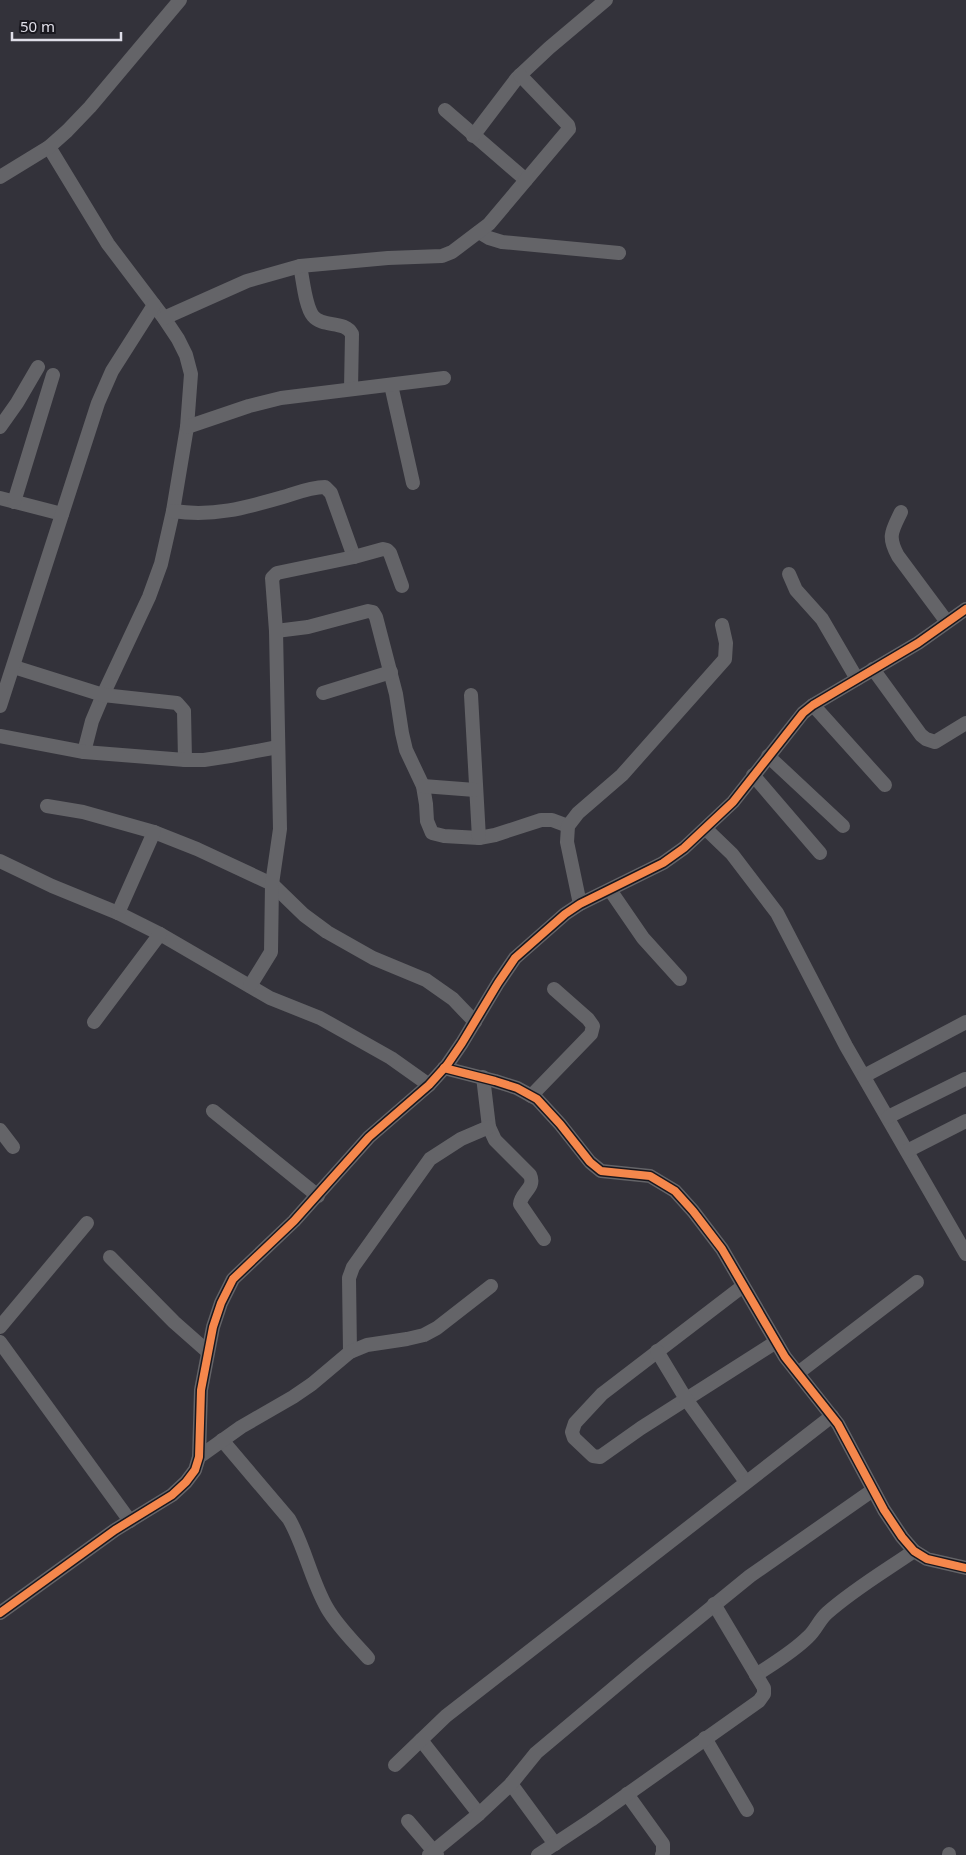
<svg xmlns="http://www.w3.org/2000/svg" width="966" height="1855" font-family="'Noto Sans',sans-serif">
  <rect width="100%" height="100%" fill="#33323a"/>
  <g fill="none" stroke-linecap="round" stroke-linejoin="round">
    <g stroke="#646468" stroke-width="14">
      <path d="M445,110L526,180"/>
      <path d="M473,136L517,78L549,48L606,0"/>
      <path d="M49,147L108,244L164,318L178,339L186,355L191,374L187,427L173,511L161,564L149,597L103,695L92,721L84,752"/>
      <path d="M0,177L49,147L67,131L90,107L180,0"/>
      <path d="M479,232L489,238L502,242L619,253"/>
      <path d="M300,266C303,279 305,306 313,316C323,328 345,320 352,334L351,389"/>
      <path d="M164,318L247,281L300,266L388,258L442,256L452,252L489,224L569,129L568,125L520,75"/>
      <path d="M391,385L413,483"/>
      <path d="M0,427L17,403L38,367"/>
      <path d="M187,427L249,406L281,398L444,378"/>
      <path d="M0,498L62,514"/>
      <path d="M14,502L53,375"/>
      <path d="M173,511C213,517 245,508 283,497C296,493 311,487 325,487L331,493L354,557"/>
      <path d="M901,512C892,531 887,536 898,556L947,622"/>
      <path d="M789,574L796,590L822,619L857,679"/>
      <path d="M276,631L308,627L368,611L373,612L376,617L396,694L402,733L406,750L423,786L426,804L427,821L432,833L444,836L479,838L495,835L541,820H552L568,826"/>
      <path d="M14,667L103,695L177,703L184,711L185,760"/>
      <path d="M873,669L921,735L926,739L935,742L966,723"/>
      <path d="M323,693L391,672"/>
      <path d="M471,695L479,838"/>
      <path d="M813,705L885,785"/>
      <path d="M0,706L98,403L112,371L154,305"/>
      <path d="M0,736L84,752L185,760H204L230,756L278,747"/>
      <path d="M768,756L843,826"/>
      <path d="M753,775L820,853"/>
      <path d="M423,786L475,790"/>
      <path d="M47,806L83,812L154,832L197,849L272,884L304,915L327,932L373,958L426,980L453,999L475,1022"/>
      <path d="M706,829L732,854L777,913L846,1046L966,1254"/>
      <path d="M0,861L52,886L118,913L160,934L270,998L320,1018L391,1058L429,1085"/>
      <path d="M610,890L643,938L680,979"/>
      <path d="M580,904L567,842L568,826L578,813L622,775L725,659L726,643L722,625"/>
      <path d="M118,913L154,832"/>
      <path d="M250,986L271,952L272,884L280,829L276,631L272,578L277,573L354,557L383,549L387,550L390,553L402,586"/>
      <path d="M94,1022L160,934"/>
      <path d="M444,1068L495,1081L517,1088L537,1099L560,1124L590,1162L601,1171L650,1176L675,1191L693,1211L722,1249L785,1357L838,1424L884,1510L902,1537L914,1551L927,1559L966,1568"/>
      <path d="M864,1076L966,1022"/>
      <path d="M483,1077L489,1127L495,1140L530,1175C536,1188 521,1192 520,1204L544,1239"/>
      <path d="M531,1096L591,1034L593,1026L588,1019L554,989"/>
      <path d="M213,1111L318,1196"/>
      <path d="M888,1117L965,1079"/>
      <path d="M0,1130L13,1147"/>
      <path d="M907,1151L966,1121"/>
      <path d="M110,1257L174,1322L208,1352"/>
      <path d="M743,1286L602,1394L575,1423L572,1432L574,1438L593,1456L600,1457L641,1428L776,1342"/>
      <path d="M0,1327L87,1223"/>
      <path d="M0,1342L130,1521"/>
      <path d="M657,1351L686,1399L746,1482"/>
      <path d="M350,1352L349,1278L353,1267L430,1159L461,1139L489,1127"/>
      <path d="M798,1373L917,1282"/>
      <path d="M222,1440L289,1519C305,1547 311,1580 327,1608C338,1627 354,1642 368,1658"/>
      <path d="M199,1457L241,1427L293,1397L312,1384L350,1352L367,1345L407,1339L424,1335L437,1328L491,1286"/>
      <path d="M0,1613L115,1530L172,1495L186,1482L195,1470L199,1457L201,1390L213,1327L221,1303L233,1279L294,1221L369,1137L429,1085L447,1065L462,1043L498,983L515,958L565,914L580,904L663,863L684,848L733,802L803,713L813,705L918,643L966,609"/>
      <path d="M756,1675C774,1663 793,1652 808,1637C816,1630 819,1620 827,1613C854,1589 885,1571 914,1551"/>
      <path d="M705,1738L747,1810"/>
      <path d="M421,1740L479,1814"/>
      <path d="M395,1765L446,1716L832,1416"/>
      <path d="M511,1784L555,1844"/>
      <path d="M627,1794L663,1844V1853L662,1855"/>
      <path d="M408,1821L437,1855"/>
      <path d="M949,1854V1855"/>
      <path d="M429,1855L479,1814L511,1784L536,1753L642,1664L750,1576L873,1490"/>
      <path d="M538,1855L591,1820L759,1701L764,1694V1688L714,1604"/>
    </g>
    <g stroke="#19181f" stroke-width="11">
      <g id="cycleway">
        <path d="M444,1068L495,1081L517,1088L537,1099L560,1124L590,1162L601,1171L650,1176L675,1191L693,1211L722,1249L785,1357L838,1424L884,1510L902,1537L914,1551L927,1559L966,1568"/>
        <path d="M0,1613L115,1530L172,1495L186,1482L195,1470L199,1457L201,1390L213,1327L221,1303L233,1279L294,1221L369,1137L429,1085L447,1065L462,1043L498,983L515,958L565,914L580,904L663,863L684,848L733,802L803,713L813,705L918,643L966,609"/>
      </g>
    </g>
    <use href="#cycleway" stroke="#f5874c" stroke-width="8"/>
  </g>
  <path d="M12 32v8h109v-8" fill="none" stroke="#dfdee8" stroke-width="2.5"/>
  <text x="20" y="32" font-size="15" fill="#dfdee8" stroke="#19181f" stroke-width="4" paint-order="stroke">50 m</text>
</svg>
